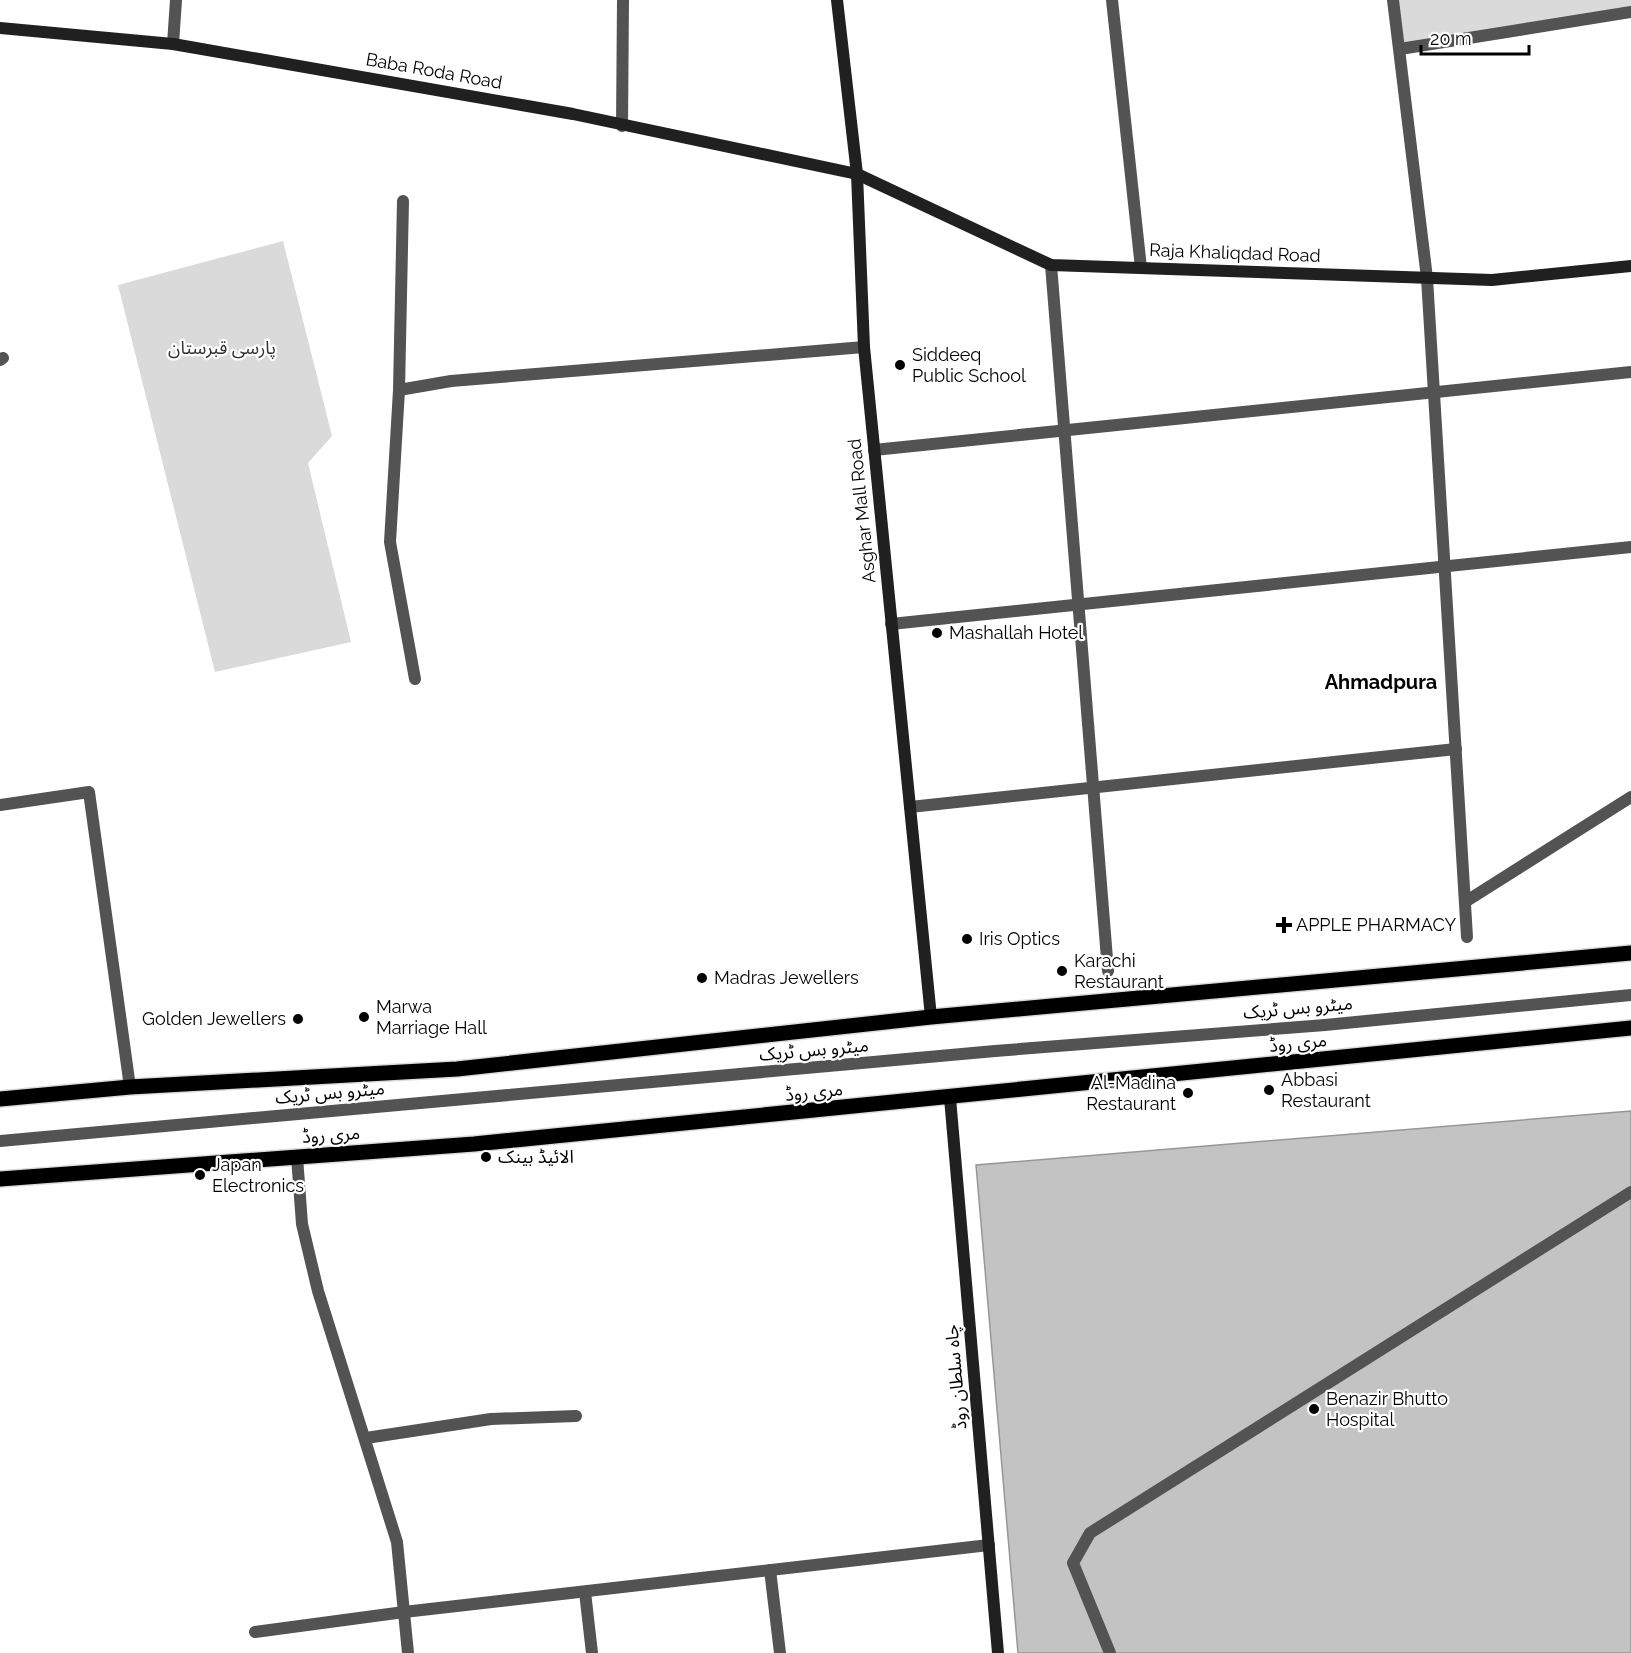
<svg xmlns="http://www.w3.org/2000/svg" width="1631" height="1653" font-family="Raleway,'Noto Sans Arabic',sans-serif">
  <rect width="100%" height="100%" fill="#fff"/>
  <g fill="#dadada">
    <path d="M1393,0H1631V12L1400,49Z"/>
    <path d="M283,241L332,436L308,463L351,642L215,672L118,285Z"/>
  </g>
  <path fill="#c3c3c3" stroke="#979797" stroke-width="1.5" d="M1631,1111V1653H1018L976,1165Z"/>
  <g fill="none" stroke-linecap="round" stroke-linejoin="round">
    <g stroke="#dbdbdb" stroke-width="18">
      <g id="primary">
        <path d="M0,1099L130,1087L457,1069L931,1017L1631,953"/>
        <path d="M0,1179L474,1144L1631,1028"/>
      </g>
    </g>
    <g stroke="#535353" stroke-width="12">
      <path d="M1051,265L1108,971"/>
      <path d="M1427,278L1467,937"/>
      <path d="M874,450L1631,372"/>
      <path d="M891,624L1631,547"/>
      <path d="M910,807L1456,749"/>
      <path d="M0,1141L995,1051L1325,1025L1631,995"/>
      <path d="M366,1438L491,1419L576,1416"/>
      <path d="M1110,1653L1073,1563L1090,1533L1631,1192"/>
    </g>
    <g stroke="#535353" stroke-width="12">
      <path d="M1112,0L1141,268"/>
      <path d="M1393,0L1427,278"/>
      <path d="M173,44L176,0"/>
      <path d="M1400,49L1631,12"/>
      <path d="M622,126L623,0"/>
      <path d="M403,201L399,390L390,542L415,679"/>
      <path d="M0,360L3,358"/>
      <path d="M399,390L451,381L864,347"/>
      <path d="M0,805L89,792L130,1087"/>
      <path d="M1465,902L1631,797"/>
      <path d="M297,1157L302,1224L318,1291L397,1542L408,1653"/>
      <path d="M770,1570L780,1653"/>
      <path d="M585,1592L592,1653"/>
      <path d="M255,1632L404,1612L989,1545"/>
    </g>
    <g stroke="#202020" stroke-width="12">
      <path d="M837,0L857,174L864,347L931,1017"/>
      <path d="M0,28L173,44L573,114L857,174L1051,265L1492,280L1631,266"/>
      <path d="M950,1098L998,1653"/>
    </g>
    <use href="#primary" stroke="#000" stroke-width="15"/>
  </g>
  <g fill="#000" stroke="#fff" stroke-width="2">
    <circle cx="900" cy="365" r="6"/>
    <circle cx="937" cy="633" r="6"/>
    <path d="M1281 916h6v6h6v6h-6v6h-6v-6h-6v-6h6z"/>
    <circle cx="967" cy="939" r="6"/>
    <circle cx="1062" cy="971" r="6"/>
    <circle cx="702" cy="978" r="6"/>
    <circle cx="364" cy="1017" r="6"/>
    <circle cx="298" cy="1019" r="6"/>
    <circle cx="1269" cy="1090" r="6"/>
    <circle cx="1188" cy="1093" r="6"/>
    <circle cx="486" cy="1157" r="6"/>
    <circle cx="200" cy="1175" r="6"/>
    <circle cx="1314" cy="1409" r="6"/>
  </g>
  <g text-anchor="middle" stroke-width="4.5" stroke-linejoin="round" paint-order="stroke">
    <g font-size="18" fill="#000" stroke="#fff">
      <text transform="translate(434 71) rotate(10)" y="6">Baba Roda Road</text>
      <text transform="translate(1235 253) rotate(2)" y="6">Raja Khaliqdad Road</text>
      <text transform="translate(862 511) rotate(-96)" y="6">Asghar Mall Road</text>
      <text transform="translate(1298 1008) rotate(-5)" y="6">میٹرو بس ٹریک</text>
      <text transform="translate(1298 1043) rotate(-6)" y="6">مری روڈ</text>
      <text transform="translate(814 1050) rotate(-5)" y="6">میٹرو بس ٹریک</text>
      <text transform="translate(814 1092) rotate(-6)" y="6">مری روڈ</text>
      <text transform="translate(330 1093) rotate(-5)" y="6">میٹرو بس ٹریک</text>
      <text transform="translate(331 1135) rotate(-4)" y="6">مری روڈ</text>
      <text transform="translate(956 1377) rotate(-95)" y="6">چاہ سلطان روڈ</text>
    </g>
    <g font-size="18" fill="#313131" stroke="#fff">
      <text x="222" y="354">پارسی قبرستان</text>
    </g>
    <g font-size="18" fill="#000" stroke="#fff" text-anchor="start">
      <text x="912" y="361">Siddeeq<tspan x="912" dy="21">Public School</tspan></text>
      <text x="949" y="639">Mashallah Hotel</text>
      <text x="1296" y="931">APPLE PHARMACY</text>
      <text x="979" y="945">Iris Optics</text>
      <text x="1074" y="967">Karachi<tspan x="1074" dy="21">Restaurant</tspan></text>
      <text x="714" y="984">Madras Jewellers</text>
      <text x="376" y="1013">Marwa<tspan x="376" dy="21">Marriage Hall</tspan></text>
      <text x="286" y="1025" text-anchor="end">Golden Jewellers</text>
      <text x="1281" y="1086">Abbasi<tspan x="1281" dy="21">Restaurant</tspan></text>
      <text x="1176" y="1089" text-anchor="end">Al-Madina<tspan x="1176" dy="21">Restaurant</tspan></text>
      <text x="498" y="1163">الائیڈ بینک</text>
      <text x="212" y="1171">Japan<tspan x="212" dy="21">Electronics</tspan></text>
      <text x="1326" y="1405">Benazir Bhutto<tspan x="1326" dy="21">Hospital</tspan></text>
    </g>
    <g font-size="20" font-weight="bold" fill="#000" stroke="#fff">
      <text x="1381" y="689">Ahmadpura</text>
    </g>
  </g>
  <path d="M1421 45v9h108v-9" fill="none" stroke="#000000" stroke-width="3"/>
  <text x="1430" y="45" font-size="18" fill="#000000" stroke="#ffffff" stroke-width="4.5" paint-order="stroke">20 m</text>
</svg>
